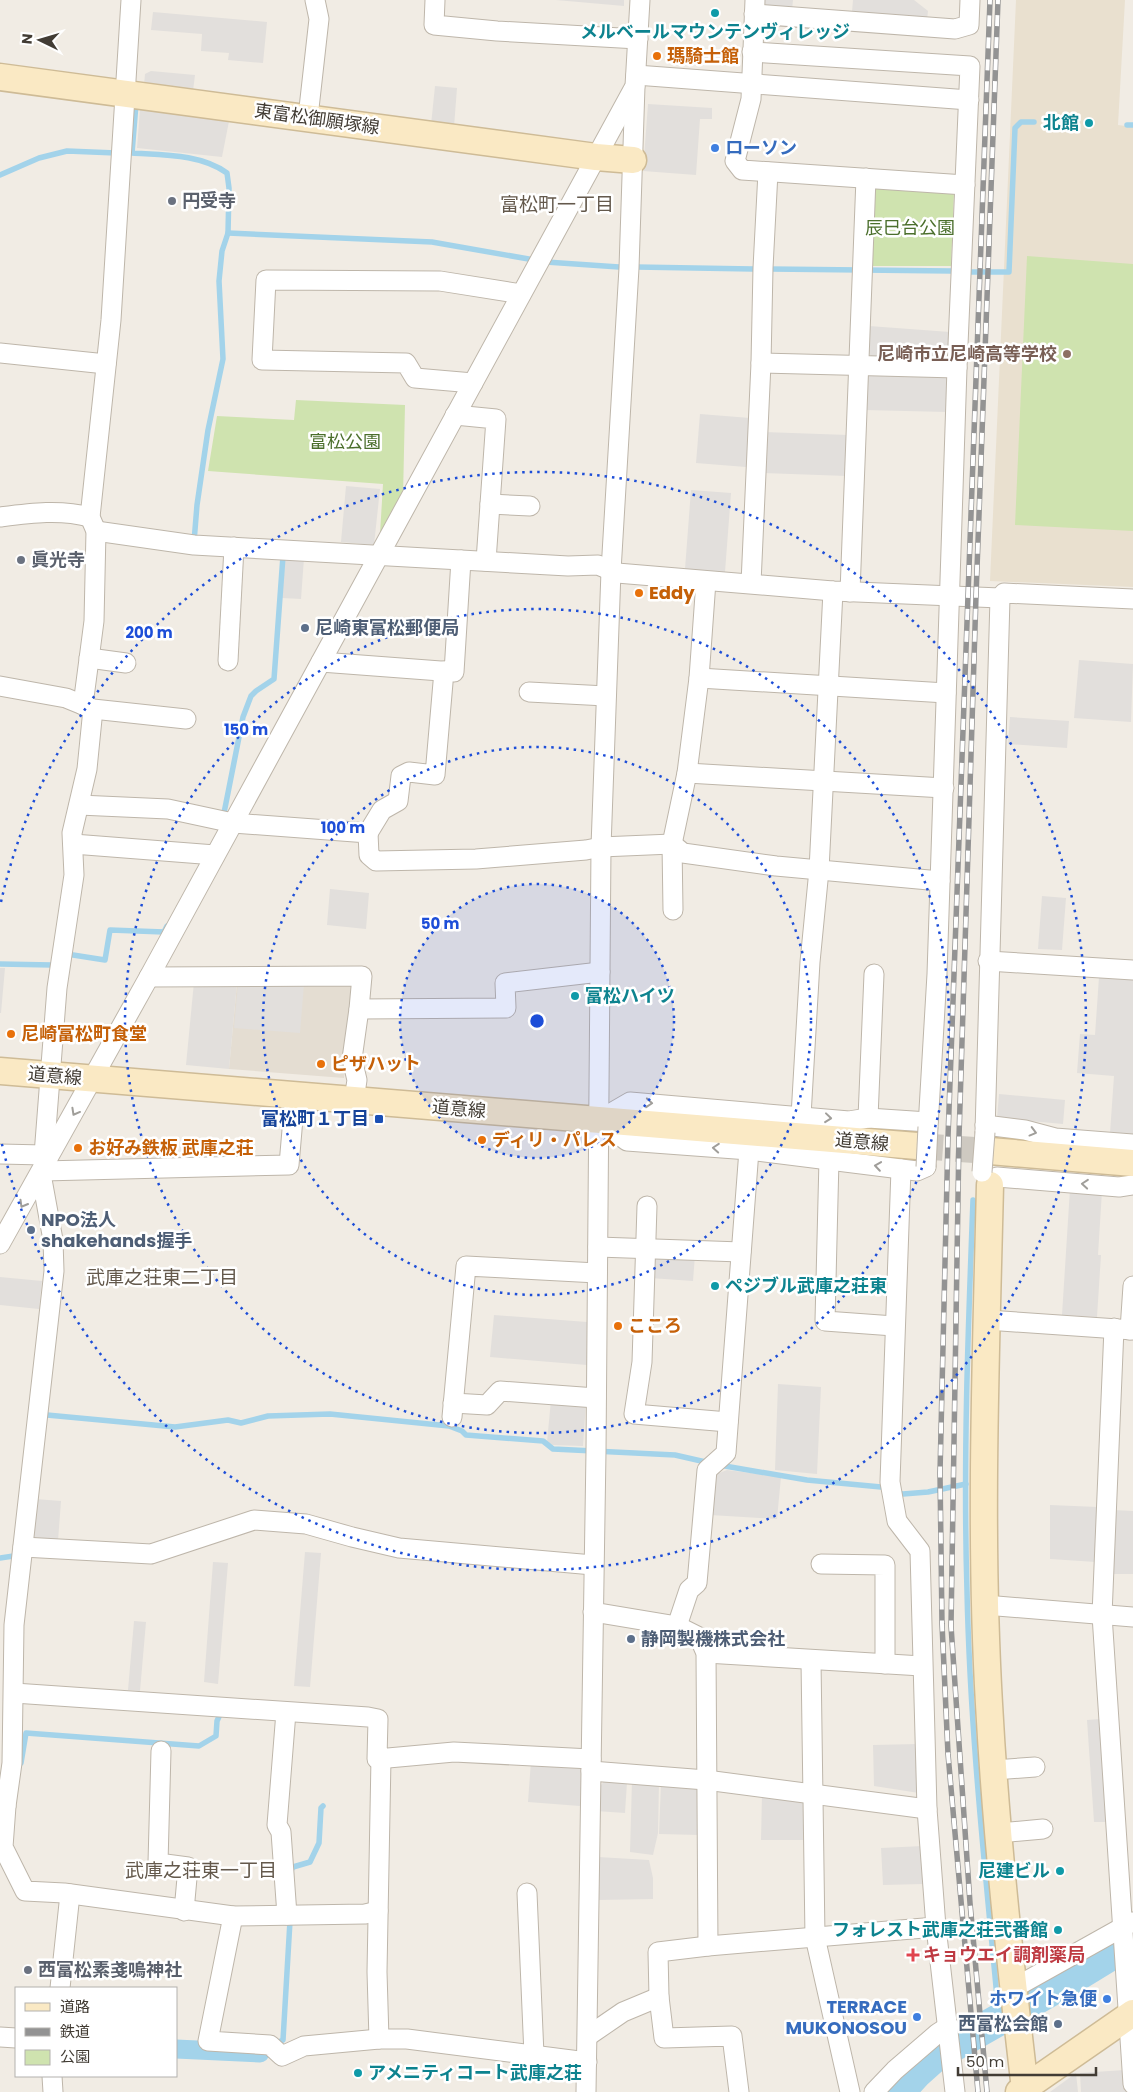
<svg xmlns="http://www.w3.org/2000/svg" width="1133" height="2092" font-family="Poppins,'Noto Sans JP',sans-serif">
  <rect width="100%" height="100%" fill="#f1ece4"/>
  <path fill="#e4ddd2" d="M237,983L353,984L344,1078L229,1069Z"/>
  <path fill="#e9e0cf" d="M1016,0H1125L1118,125L1133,127V587L990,581Z"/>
  <g fill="#cfe3af">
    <path d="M873,188L954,192L951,266H868Z"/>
    <path d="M1027,256L1133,264V531L1015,525Z"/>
    <path d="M296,400L405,405L403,497L380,534L383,484L208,471L217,416L294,420Z"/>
  </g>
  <g fill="#e2dfdc">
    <path d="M556,0H624V6Z"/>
    <path d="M761,0H793L792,10L766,8Z"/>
    <path d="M853,0H914L928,11L927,20L852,12Z"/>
    <path d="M153,12L267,22L263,63L228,60L229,53L201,51L202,34L151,30Z"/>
    <path d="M151,71L195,75L193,91L144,85L145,74Z"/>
    <path d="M435,86L457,88L454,127L431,125Z"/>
    <path d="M648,104L712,108V119H700L696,175L643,171Z"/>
    <path d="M140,109L230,116L222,157L137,148Z"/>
    <path d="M869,326L950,332L948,354L944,360L872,357L867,351Z"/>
    <path d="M872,372L942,374L948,380L947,412L864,410L865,377Z"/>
    <path d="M700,414L750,418L746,467L696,463Z"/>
    <path d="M764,432L848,435L847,476L763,473Z"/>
    <path d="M346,486L380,489L374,545L341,542Z"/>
    <path d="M691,490L731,493L725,572L685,569Z"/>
    <path d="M285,557L304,558L301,599L282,598Z"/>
    <path d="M1079,660L1133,664L1131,722L1074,718Z"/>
    <path d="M1010,717L1069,721L1067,748L1008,744Z"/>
    <path d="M330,889L369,893L366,929L327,925Z"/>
    <path d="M1042,896L1066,898L1062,950L1038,949Z"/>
    <path d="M0,968H5L1,1013H0Z"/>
    <path d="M1099,977L1133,979V1135L1110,1133L1114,1076L1077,1073L1080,1034L1095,1035Z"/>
    <path d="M194,982L237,983L229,1069L186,1065Z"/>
    <path d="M238,984H304L300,1033L234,1028Z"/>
    <path d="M999,1094L1065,1100L1063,1124L997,1118Z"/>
    <path d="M1070,1189L1102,1191L1098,1255H1101L1097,1317L1062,1315Z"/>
    <path d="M658,1254L695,1255L693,1281L650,1278L651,1259Z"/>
    <path d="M0,1277L42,1281L39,1309L0,1305Z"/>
    <path d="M494,1315L587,1322V1365L490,1357Z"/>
    <path d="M778,1384L821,1387L817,1474L775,1470Z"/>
    <path d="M551,1400L586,1402L583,1446L553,1445L547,1442Z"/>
    <path d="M727,1470L781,1477L777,1519L710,1515L714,1475Z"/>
    <path d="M35,1499L61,1501L58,1541L32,1539Z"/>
    <path d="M1050,1505L1098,1507L1096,1562L1050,1559Z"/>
    <path d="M1114,1510L1133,1511V1574H1111Z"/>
    <path d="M305,1552L321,1553L310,1687L294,1686Z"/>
    <path d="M213,1562L228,1563L218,1684L204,1682Z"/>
    <path d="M134,1621L146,1622L140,1691L128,1690Z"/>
    <path d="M1100,1719L1107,1822H1094L1087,1720Z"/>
    <path d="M917,1744L919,1793L874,1786L873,1745Z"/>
    <path d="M531,1761L582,1767L580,1806L528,1802Z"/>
    <path d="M605,1780L627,1782L625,1813L596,1811L598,1789Z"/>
    <path d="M632,1780L659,1783L658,1833L653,1855L630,1852Z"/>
    <path d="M661,1783L695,1787L701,1793L699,1835L659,1834Z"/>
    <path d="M762,1794L801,1800L806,1806L807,1840H761Z"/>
    <path d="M923,1846L924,1884L883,1885L881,1848Z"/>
    <path d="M598,1857L649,1860L653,1878V1899L597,1900Z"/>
    <path d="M1125,2070L1126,2092H1081L1080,2073Z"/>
    <path d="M1076,2073L1078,2092H1050Z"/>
  </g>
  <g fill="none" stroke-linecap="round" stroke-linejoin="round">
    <g stroke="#a3d3ea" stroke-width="5.5">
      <path d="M136,104L132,153C163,155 201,154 227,173L229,188L228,233L222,251L219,281L223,359L208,430L197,505L194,542"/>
      <path d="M1127,125H1133"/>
      <path d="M0,175L39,158L67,151L116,153"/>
      <path d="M228,233L432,242L546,262L619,267"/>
      <path d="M636,267L753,269"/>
      <path d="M770,269L952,271"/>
      <path d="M970,272H1009L1015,128L1021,122H1034"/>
      <path d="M223,818L243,717L251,696L256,691L274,679L283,556"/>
      <path d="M73,955L105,960L110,930L164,932L167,926"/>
      <path d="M0,964L52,965"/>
      <path d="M973,1200C968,1330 963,1461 967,1591C970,1734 986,1877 999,2019"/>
      <path d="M47,1415L175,1427L228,1420L241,1423L268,1416L330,1414L449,1426L462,1431L466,1435L543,1441L553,1449L675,1455L710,1463"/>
      <path d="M719,1465L807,1480L881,1487L903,1494L928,1492L966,1484"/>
      <path d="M0,1558L20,1555"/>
      <path d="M21,1763L26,1733L199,1746L216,1736L217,1721L222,1710"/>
      <path d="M290,1872L293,1867L310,1862L319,1843L321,1808L323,1806"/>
      <path d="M277,2043L283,2040L290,1921"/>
    </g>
    <path stroke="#a3d3ea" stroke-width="19" d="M176,2049L260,2053"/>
    <path stroke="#a3d3ea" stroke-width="32" d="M899,2092L916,2073L935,2056L1069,1980L1133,1941"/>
    <path stroke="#cec9c1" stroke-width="26" stroke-dasharray="26 13" stroke-linecap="butt" d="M917,1146L990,1151"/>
    <g stroke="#beb6aa" stroke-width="21">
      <g id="street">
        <path d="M435,0L434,25L497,31L638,39"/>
        <path d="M755,0L751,99L735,161L742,170L965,185"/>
        <path d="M754,14L955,29L969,25L970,0"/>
        <path d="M752,52L970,66L957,368L937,974L928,1127"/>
        <path d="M636,75L969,100"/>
        <path d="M308,117L319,19L315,0"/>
        <path d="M0,353L106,364"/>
        <path d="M761,363L957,368"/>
        <path d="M473,383L415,378L406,363L262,360L266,280L440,281L521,294"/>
        <path d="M455,415L496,419L486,561"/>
        <path d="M490,504L530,506"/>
        <path d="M0,517C31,513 60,509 90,517"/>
        <path d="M96,531L194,545L568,566L598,565L617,573L833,591L1000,598"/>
        <path d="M751,583L761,363L763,268L768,172"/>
        <path d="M850,592L866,178"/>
        <path d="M89,658L126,663"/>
        <path d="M228,661L234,547"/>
        <path d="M321,662L454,672L461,560"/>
        <path d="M699,678L946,693"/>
        <path d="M0,686L66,698L93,709L186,719"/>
        <path d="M529,692L606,696"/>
        <path d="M83,705L94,621L96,531L90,517L111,320L131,0"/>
        <path d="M687,773L944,788"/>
        <path d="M79,805L168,809L233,823L368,833L369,855L376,861L476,859L586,850L601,847L672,844L683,853L776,866L940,881"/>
        <path d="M368,833L382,810L398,801L401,776L409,772L435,775L444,671"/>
        <path d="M73,844L215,855"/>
        <path d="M673,910L672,844L687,773L699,678L706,581"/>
        <path d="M988,961L1133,970"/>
        <path d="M149,977L362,976L359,1009L352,1059L357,1080L354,1100"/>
        <path d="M359,1009L506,1008L505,983L600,972"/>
        <path d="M801,1116L810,962L819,870L833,591"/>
        <path d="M868,1118L874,974"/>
        <path d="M985,1125L1025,1130L1055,1138L1133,1144"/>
        <path d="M985,1132L1000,598L1004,593L1133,599"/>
        <path d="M0,1154L44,1155"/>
        <path d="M829,1159L825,1321L894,1326"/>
        <path d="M46,1164L44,1155L57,988L74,875L72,833L87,769L93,709"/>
        <path d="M926,1167L917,1171L749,1150L627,1141L599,1120L630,1102L849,1121L868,1118L928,1122"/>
        <path d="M901,1169L890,1482L897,1521L920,1551L927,1809L936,1927L955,2092"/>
        <path d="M43,1171L289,1165L295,1095"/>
        <path d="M988,1181L997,1177L1119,1187L1133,1185"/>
        <path d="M647,1206L642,1362L634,1414L728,1422"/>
        <path d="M0,1244L149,977L635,86L640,0"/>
        <path d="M598,1247L741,1252"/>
        <path d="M987,1320L1133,1330"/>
        <path d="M1114,1328L1102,1615L1133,2084"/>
        <path d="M1130,1330L1133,1286"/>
        <path d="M453,1403L487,1405L500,1391L596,1398"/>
        <path d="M452,1417L466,1266L597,1273"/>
        <path d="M23,1547L151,1554L254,1520L306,1524L352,1537L399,1548L593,1565"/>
        <path d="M821,1564L885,1565V1664"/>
        <path d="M985,1605L1133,1617"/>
        <path d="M593,1612L677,1626L699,1637L706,1653L708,1946"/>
        <path d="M677,1626L689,1590L697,1583L707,1470L726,1453L749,1150"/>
        <path d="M706,1653L922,1666"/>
        <path d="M811,1661L815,1937L850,2092"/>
        <path d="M14,1693L368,1717L378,1719L377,1759L454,1752L591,1759"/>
        <path d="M286,1712L277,1825L281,1832L287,1915"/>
        <path d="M161,1751L158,1863L188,1867L184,1911"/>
        <path d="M381,1758L377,1972L379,2039H407L587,2062"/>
        <path d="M994,1770L1035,1767"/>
        <path d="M591,1771L706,1780L927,1809"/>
        <path d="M0,1805L6,1806L12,1763L14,1625L54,1271L53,1240L41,1174"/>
        <path d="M6,1806L3,1847L25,1891L64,1893L233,1916L365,1914L378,1911"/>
        <path d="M999,1833L1043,1829"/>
        <path d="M527,1893L534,2055"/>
        <path d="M233,1916L208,2041L270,2045L282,2056L304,2046L379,2039"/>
        <path d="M60,1988L70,1894"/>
        <path d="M1014,1988L1132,1922"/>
        <path d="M588,2036L623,2012L659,1997"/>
        <path d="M0,2037L16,2038"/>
        <path d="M52,2076L53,2092"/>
        <path d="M586,2092L596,1451L601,847L611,571L629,268L635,86"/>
        <path d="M739,2092L732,2036L664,2038L659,1997L658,1952L708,1946L936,1927"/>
        <path d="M874,2092L895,2070L938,2033L949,2026"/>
      </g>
    </g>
    <g stroke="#cebb96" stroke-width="29">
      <g id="secondary">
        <path d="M0,77L596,157L633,160"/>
        <path d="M0,1071L917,1146"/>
        <path d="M990,1151L1133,1163"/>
        <path d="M990,1185C986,1357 979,1531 989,1704C996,1833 1010,1961 1025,2089"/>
        <path d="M1019,2092L1133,2013"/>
      </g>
    </g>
    <use href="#street" stroke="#fff" stroke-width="19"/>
    <use href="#secondary" stroke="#fae9c4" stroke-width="26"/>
    <g stroke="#939393" stroke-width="5.5">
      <g id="rail">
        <path d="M978,2092L948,1754L942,1624L940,1473L948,1137L990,0"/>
        <path d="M987,2092L970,1903L951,1626L959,1137L976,596L998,0"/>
      </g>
    </g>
    <use href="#rail" stroke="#fff" stroke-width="4" stroke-dasharray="11" stroke-linecap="butt"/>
    <g stroke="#beb6aa" stroke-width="21" stroke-linecap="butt">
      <g id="street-bridge">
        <path d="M926,1167L928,1127"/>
        <path d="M982,1172L985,1132"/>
      </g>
    </g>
    <use href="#street-bridge" stroke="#fff" stroke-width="19"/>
  </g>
  <defs><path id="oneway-chevron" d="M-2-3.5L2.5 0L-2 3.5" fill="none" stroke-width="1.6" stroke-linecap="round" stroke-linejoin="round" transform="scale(1.25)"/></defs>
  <g stroke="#a09e9a">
    <use href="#oneway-chevron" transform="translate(649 1103) rotate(5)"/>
    <use href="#oneway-chevron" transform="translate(75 1112) rotate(119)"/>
    <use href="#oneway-chevron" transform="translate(828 1118) rotate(6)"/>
    <use href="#oneway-chevron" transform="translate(1033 1132) rotate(15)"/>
    <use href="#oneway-chevron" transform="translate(716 1148) rotate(-176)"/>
    <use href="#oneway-chevron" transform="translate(878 1166) rotate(-172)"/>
    <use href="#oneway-chevron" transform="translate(1085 1184) rotate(-175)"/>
    <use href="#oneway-chevron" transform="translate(23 1204) rotate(120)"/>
  </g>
  <circle cx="537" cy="1021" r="137" fill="#1d4ed8" fill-opacity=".12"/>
  <g fill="none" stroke="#1d4ed8" stroke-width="2.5" stroke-dasharray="2.5 5">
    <circle cx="537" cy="1021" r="137"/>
    <circle cx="537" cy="1021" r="274"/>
    <circle cx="537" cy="1021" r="412"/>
    <path d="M1 902A549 549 0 1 1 1 1140"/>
  </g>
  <g fill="#0f9aa8" stroke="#fff" stroke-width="2">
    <circle cx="715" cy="13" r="5"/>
    <circle cx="1089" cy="123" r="5"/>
    <circle cx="575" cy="996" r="5"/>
    <circle cx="715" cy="1286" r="5"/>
    <circle cx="1060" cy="1871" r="5"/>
    <circle cx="1058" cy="1930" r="5"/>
    <circle cx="358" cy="2073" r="5"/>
  </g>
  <g fill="#e8710a" stroke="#fff" stroke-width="2">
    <circle cx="657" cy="56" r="5"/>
    <circle cx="639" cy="593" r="5"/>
    <circle cx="11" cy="1034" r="5"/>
    <circle cx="321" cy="1064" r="5"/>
    <circle cx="482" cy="1140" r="5"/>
    <circle cx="78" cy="1148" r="5"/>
    <circle cx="618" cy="1326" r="5"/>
  </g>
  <g fill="#3f7fe0" stroke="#fff" stroke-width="2">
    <circle cx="715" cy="148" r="5"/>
    <circle cx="1107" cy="1999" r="5"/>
    <circle cx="917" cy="2017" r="5"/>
  </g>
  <g fill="#6b7280" stroke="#fff" stroke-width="2">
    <circle cx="172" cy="201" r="5"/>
    <circle cx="21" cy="560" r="5"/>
    <circle cx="28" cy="1970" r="5"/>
  </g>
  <circle fill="#8d6e63" stroke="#fff" stroke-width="2" cx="1067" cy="354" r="5"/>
  <g fill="#5c6f8a" stroke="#fff" stroke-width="2">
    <circle cx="305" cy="628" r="5"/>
    <circle cx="31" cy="1230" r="5"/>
    <circle cx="631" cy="1639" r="5"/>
    <circle cx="1058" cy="2024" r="5"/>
  </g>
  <rect fill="#1a4fb4" stroke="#fff" stroke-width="2" x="374" y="1114" width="10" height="10" rx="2.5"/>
  <path fill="#e0444e" stroke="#fff" stroke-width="2" d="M910.5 1947.5h5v5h5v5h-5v5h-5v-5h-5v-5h5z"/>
  <g text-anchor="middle" stroke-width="5" stroke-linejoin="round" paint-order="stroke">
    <g font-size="18" font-weight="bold" fill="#0d838f" stroke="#fff" text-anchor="end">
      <text x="715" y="38" text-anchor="middle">メルベールマウンテンヴィレッジ</text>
      <text x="1079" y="129">北館</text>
      <text x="585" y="1002" text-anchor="start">富松ハイツ</text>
      <text x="725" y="1292" text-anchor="start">ペジブル武庫之荘東</text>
      <text x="1050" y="1877">尼建ビル</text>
      <text x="1048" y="1936">フォレスト武庫之荘弐番館</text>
      <text x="368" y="2079" text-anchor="start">アメニティコート武庫之荘</text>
    </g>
    <g font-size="18" font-weight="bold" fill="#c56008" stroke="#fff" text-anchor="start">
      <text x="667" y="62">瑪騎士館</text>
      <text x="649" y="599">Eddy</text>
      <text x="21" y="1040">尼崎富松町食堂</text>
      <text x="331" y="1070">ピザハット</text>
      <text x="492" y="1146">ディリ・パレス</text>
      <text x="88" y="1154">お好み鉄板 武庫之荘</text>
      <text x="628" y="1332">こころ</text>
    </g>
    <g font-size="18" fill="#423c34" stroke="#fff">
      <text transform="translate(317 119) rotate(8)" y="6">東富松御願塚線</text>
      <text transform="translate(55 1076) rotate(5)" y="6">道意線</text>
      <text transform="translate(459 1109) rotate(5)" y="6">道意線</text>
      <text transform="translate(862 1142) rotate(5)" y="6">道意線</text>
    </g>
    <g font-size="18" font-weight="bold" fill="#366cbe" stroke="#fff" text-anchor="end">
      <text x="725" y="154" text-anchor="start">ローソン</text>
      <text x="1097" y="2005">ホワイト急便</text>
      <text x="907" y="2013">TERRACE<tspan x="907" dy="21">MUKONOSOU</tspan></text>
    </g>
    <g font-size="18" font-weight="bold" fill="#5b616d" stroke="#fff" text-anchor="start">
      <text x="182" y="207">円受寺</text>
      <text x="31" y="566">眞光寺</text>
      <text x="38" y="1976">西富松素戔嗚神社</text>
    </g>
    <g font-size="18" fill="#4b6f2c" stroke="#fff">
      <text x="910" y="234">辰巳台公園</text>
      <text x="345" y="448">富松公園</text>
    </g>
    <g font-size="18" font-weight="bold" fill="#785e54" stroke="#fff" text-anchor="end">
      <text x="1057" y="360">尼崎市立尼崎高等学校</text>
    </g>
    <g font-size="18" font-weight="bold" fill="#4e5e75" stroke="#fff" text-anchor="start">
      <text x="315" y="634">尼崎東富松郵便局</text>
      <text x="41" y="1226">NPO法人<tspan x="41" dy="21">shakehands握手</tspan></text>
      <text x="641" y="1645">静岡製機株式会社</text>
      <text x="1048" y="2030" text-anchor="end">西富松会館</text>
    </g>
    <g font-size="18" font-weight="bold" fill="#164399" stroke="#fff" text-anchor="end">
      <text x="369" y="1125">富松町１丁目</text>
    </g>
    <g font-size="18" font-weight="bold" fill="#be3a42" stroke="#fff" text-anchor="start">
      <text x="923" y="1961">キョウエイ調剤薬局</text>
    </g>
    <g font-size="19" fill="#64594c" stroke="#fff">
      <text x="557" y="211">富松町一丁目</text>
      <text x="162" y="1284">武庫之荘東二丁目</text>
      <text x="201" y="1877">武庫之荘東一丁目</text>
    </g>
  </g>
  <circle cx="537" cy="1021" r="8" fill="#1d4ed8" stroke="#fff" stroke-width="2.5"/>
  <g font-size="15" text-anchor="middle" font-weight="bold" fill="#1d4ed8" stroke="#fff" stroke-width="5" stroke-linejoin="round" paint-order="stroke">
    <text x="149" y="638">200 m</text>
    <text x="246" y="735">150 m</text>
    <text x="343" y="833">100 m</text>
    <text x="440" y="929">50 m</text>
  </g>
  <rect x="15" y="1987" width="162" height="90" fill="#ffffff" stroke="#b3b1ae"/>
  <rect x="25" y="2003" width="25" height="8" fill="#fae9c4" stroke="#b3b1ae"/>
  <text x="60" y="2012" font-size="15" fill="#423c34">道路</text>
  <rect x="25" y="2028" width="25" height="8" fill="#939393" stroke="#b3b1ae"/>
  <text x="60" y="2037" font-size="15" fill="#423c34">鉄道</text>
  <rect x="25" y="2050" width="25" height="15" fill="#cfe3af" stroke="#b3b1ae"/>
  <text x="60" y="2062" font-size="15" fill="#423c34">公園</text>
  <g transform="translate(40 40) rotate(275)" stroke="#ffffff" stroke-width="4" paint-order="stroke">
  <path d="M0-4L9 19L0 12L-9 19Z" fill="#423c34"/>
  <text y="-8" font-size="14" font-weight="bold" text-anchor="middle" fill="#423c34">N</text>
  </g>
  <path d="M958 2067v8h138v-8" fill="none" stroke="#423c34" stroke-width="2.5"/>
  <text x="966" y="2067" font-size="15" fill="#423c34" stroke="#ffffff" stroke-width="4" paint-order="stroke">50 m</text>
</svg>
